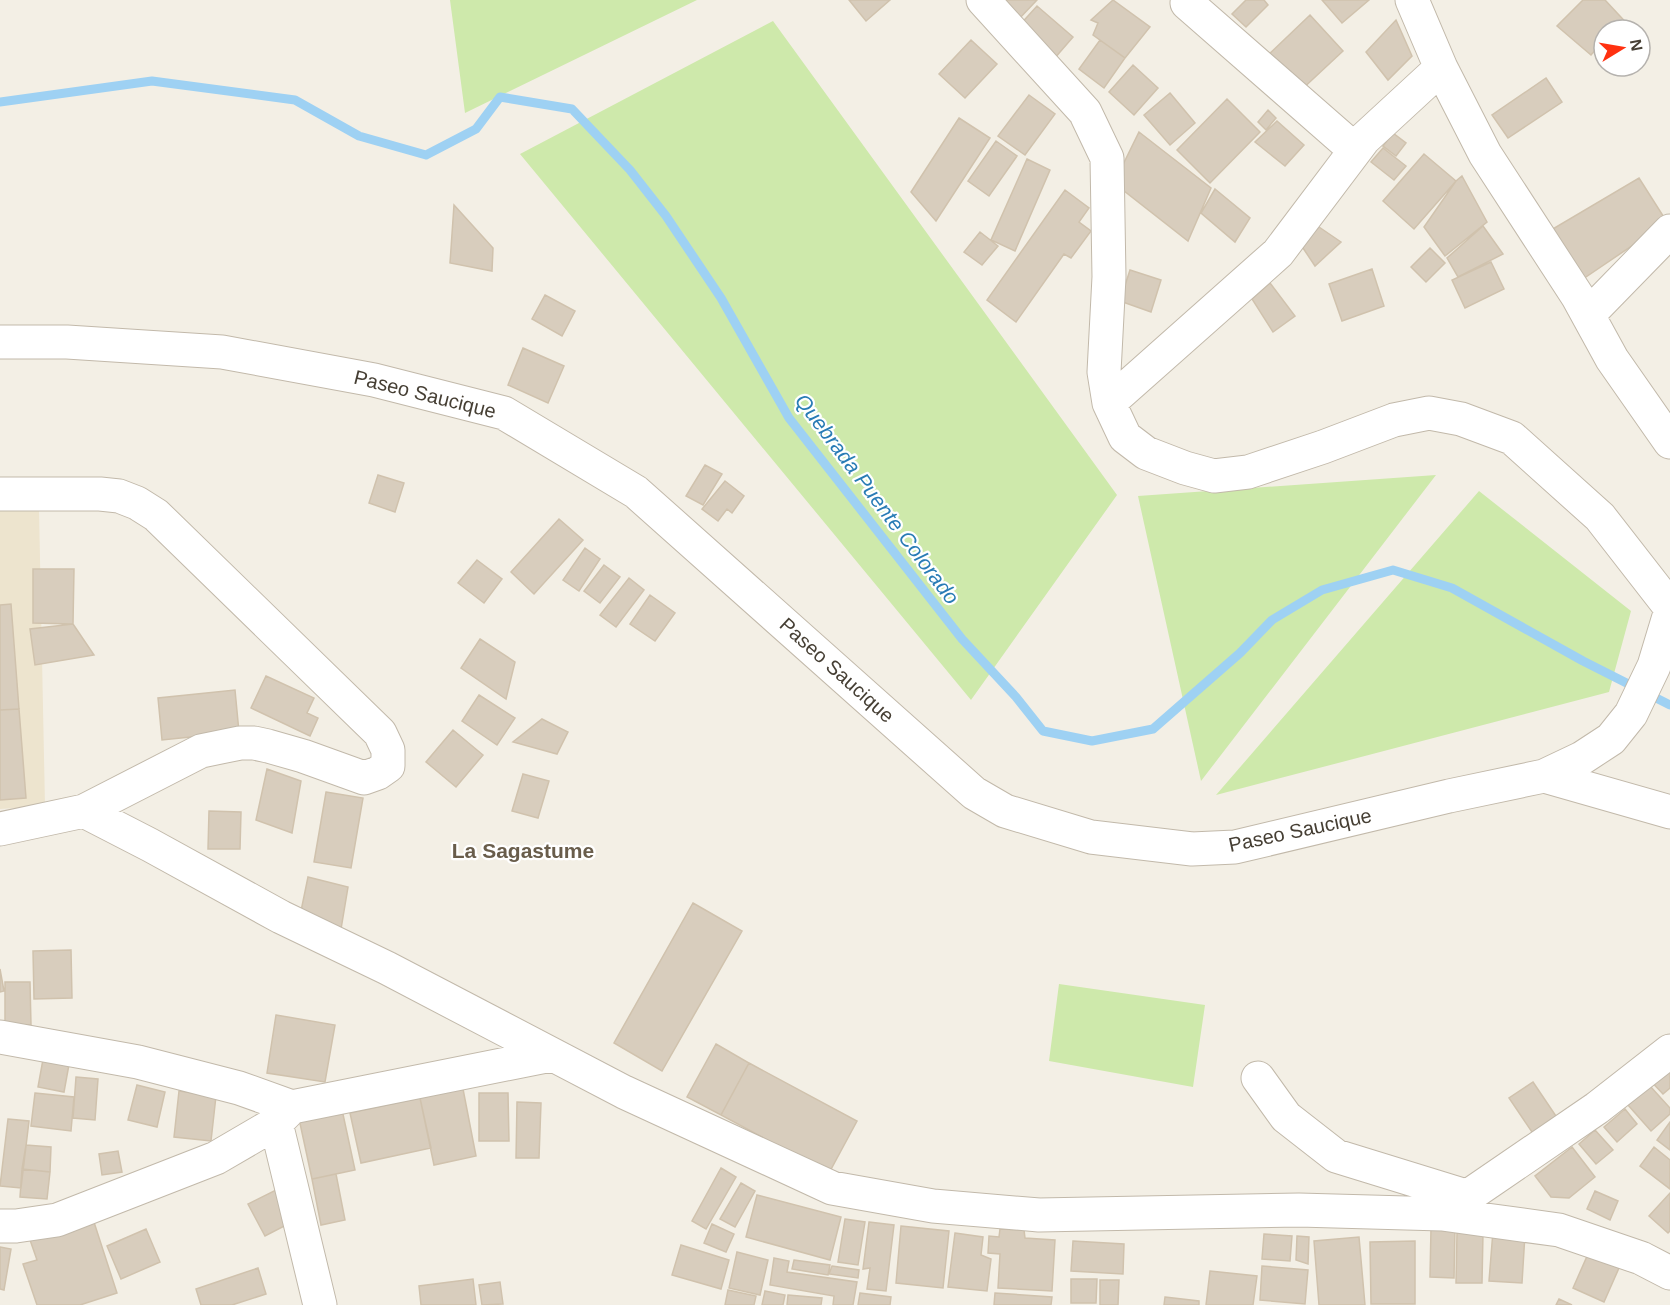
<svg xmlns="http://www.w3.org/2000/svg" width="1670" height="1305" font-family="Helvetica,sans-serif">
	<style>
		.education { fill: #ede4ce }
		.green { fill: #cee9ab }
		.lines { fill: none; stroke-linecap: round; stroke-linejoin: round }
		.stream { stroke: #9ed1f3; stroke-width: 9 }
		.building { fill: #d8cdbd; stroke: #d0c2ad; stroke-width: 1.5 }
		.minor-casing { stroke: #c2b9aa; stroke-width: 35 }
		.minor { stroke: #fff; stroke-width: 33 }
		.labels { text-anchor: middle; stroke-width: 4.5; stroke-linejoin: round; paint-order: stroke }
		.street-label { font-size: 20px; fill: #463f34; stroke: #fff }
		.water-label { font-size: 21px; font-style: italic; fill: #297cb5; stroke: #fff }
		.neighbourhood-label { font-size: 21px; font-weight: bold; fill: #695d4b; stroke: #fff }
	</style>
	<rect width="100%" height="100%" fill="#f3efe5"/>
	<!-- education -->
	<path class="education" d="M0,509h39l6,297 -45,3z"/>
	<!-- green -->
	<path class="green" d="M450,0h247l-232,113z
		M773,21l344,474 -146,205 -451,-546z
		M1436,475l-235,306 -63,-285z
		M1479,491l152,120 -22,81 -393,103z
		M1059,984l146,21 -12,82 -144,-26z"/>
	<g class="lines">
		<!-- stream -->
		<path class="stream" d="M0,102l152,-21 143,19 64,36 67,19 50,-26 24,-32 72,12 58,61 36,46 55,82 68,120 173,221 54,58 27,34 49,10 61,-12 87,-76 32,-33 50,-30 71,-20 59,18 131,73 87,44"/>
	</g>
	<!-- building -->
	<path class="building" d="M849,0h41l-24,21z
		M998,0h39l-19,20z
		M1113,0l37,27 -25,31 -32,-23 5,-12 -7,-3z
		M1246,0h18l4,5 -22,22 -14,-13z
		M1322,0h47l-27,23z
		M1583,0h22l28,30h-29v10l-13,15 -34,-29z
		M1037,6l36,31 -19,22 -36,-32z
		M1310,15l33,36 -45,42 -32,-36z
		M1396,20l16,36 -24,24 -22,-28z
		M971,40l26,24 -32,34 -26,-24z
		M1100,40l25,18 -21,30 -25,-19z
		M1133,65l25,23 -24,27 -25,-23z
		M1546,78l16,24 -54,36 -16,-23z
		M1170,93l25,30 -25,22 -26,-30z
		M1029,95l26,19 -30,41 -27,-19z
		M1227,99l33,33 -50,51 -33,-33z
		M1268,110l8,8 -10,12 -8,-8z
		M959,118l31,20 -54,83 -25,-29z
		M1277,121l27,24 -19,21 -30,-24z
		M1139,132l72,56 -23,53 -74,-58z
		M1393,133l13,10 -10,13 -13,-10z
		M996,141l21,15 -28,40 -21,-15z
		M1383,148l23,18 -12,14 -23,-18z
		M1424,154l32,27 -42,48 -31,-28z
		M1027,159l23,11 -35,81 -24,-11z
		M1462,176l25,46 -42,34 -21,-29 32,-46z
		M1639,178l28,44 -87,59 -29,-51z
		M1215,189l35,29 -15,24 -34,-29z
		M1065,190l24,18 -10,14 12,9 -20,27 -7,-4 -48,68 -29,-22z
		M454,205l39,43 -1,23 -42,-8z
		M1483,226l20,28 -45,23 -11,-19z
		M1319,227l22,15 -26,24 -14,-21z
		M980,232l18,14 -16,19 -18,-13z
		M1430,248l15,15 -19,19 -15,-15z
		M1491,262l13,27 -39,19 -13,-28z
		M1372,269l12,37 -42,15 -13,-37z
		M1130,270l31,10 -10,32 -31,-11z
		M1270,283l25,33 -22,16 -21,-33z
		M545,295l30,16 -13,25 -30,-17z
		M523,348l41,18 -16,37 -40,-18z
		M705,465l17,9 -19,31 -17,-9z
		M378,475l26,8 -9,29 -26,-9z
		M725,481l19,15 -12,17 -5,-4 -9,12 -16,-12z
		M559,519l24,21 -49,54 -23,-22z
		M585,548l15,11 -21,32 -16,-11z
		M477,560l25,19 -18,24 -26,-20z
		M604,565l16,12 -20,26 -16,-12z
		M33,569h41l-1,55 -40,-1z
		M629,578l15,12 -28,37 -16,-12z
		M650,595l25,18 -20,28 -25,-17z
		M11,604l8,105 -19,1v-105z
		M73,624l21,31 -59,10 -5,-36z
		M480,639l35,23 -9,37 -45,-31z
		M266,676l48,22 -7,15 11,5 -8,18 -59,-28z
		M235,690l4,42 -77,8 -4,-42z
		M479,695l36,23 -18,27 -35,-24z
		M19,709l7,89 -26,2v-90z
		M542,719l26,13 -11,22 -44,-12z
		M453,730l30,25 -27,32 -30,-25z
		M267,769l34,12 -9,52 -36,-13z
		M523,774l26,7 -11,37 -26,-7z
		M326,792l37,6 -12,70 -37,-6z
		M209,811l32,1 -1,37h-32z
		M308,877l40,10 -8,48 -39,-24z
		M693,903l49,28 -80,140 -48,-28z
		M71,950l1,48 -38,1 -1,-48z
		M0,969l4,22 -4,1z
		M5,982h25l1,43h-26z
		M276,1015l59,10 -10,57 -58,-9z
		M716,1044l33,19 -28,52 -34,-18z
		M44,1054l26,5 -6,33 -26,-5z
		M1670,1057v31l-7,6 -16,-17z
		M749,1063l108,58 -28,52 -108,-58z
		M76,1077l22,2 -3,41 -22,-2z
		M1533,1082l27,40 -24,16 -27,-40z
		M137,1085l28,7 -8,35 -29,-7z
		M1650,1086l20,22v6l-19,17 -23,-26z
		M463,1089l13,67 -42,9 -14,-67z
		M179,1091l37,5 -5,45 -37,-4z
		M35,1093l39,4 -3,34 -40,-5z
		M479,1093h29l1,48h-30z
		M420,1098l11,50 -70,15 -11,-50z
		M517,1102l24,1 -2,55h-23z
		M341,1105l14,65 -43,9 -14,-65z
		M1625,1109l12,15 -20,18 -13,-15z
		M8,1119l21,2 -8,67 -21,-2z
		M1670,1122v28l-13,-10z
		M1595,1130l18,20 -17,14 -17,-20z
		M26,1145l25,2 -1,25 -28,-3z
		M1572,1147l23,30 -26,21 -18,-1 -16,-21z
		M1654,1147l16,13v29l-30,-23z
		M118,1151l4,21 -20,3 -3,-21z
		M721,1168l15,9 -30,52 -14,-8z
		M22,1169l28,3 -3,27 -27,-2z
		M336,1174l9,46 -24,5 -9,-46z
		M741,1183l14,8 -20,36 -15,-8z
		M282,1187l16,32 -33,17 -17,-32z
		M1595,1191l23,10 -8,19 -23,-11z
		M1670,1193v38l-2,2 -19,-17z
		M757,1195l84,22 -11,43 -84,-23z
		M92,1216l25,77 -37,12h-43l-14,-41 14,-4 -8,-23z
		M845,1219l20,3 -7,43 -20,-3z
		M869,1222l25,3 -8,66 -19,-2 3,-21 -7,1z
		M712,1224l22,10 -8,18 -22,-9z
		M901,1226l48,5 -6,57 -47,-5z
		M1431,1228h24l-1,50 -24,-1z
		M146,1229l14,33 -39,17 -14,-33z
		M1000,1229l24,1 1,8 30,2 -3,51 -54,-3 2,-34 -12,-1 1,-17 10,1z
		M1493,1231l32,3 -3,49 -33,-2z
		M955,1233l28,4 -2,18 10,4 -4,32 -39,-4z
		M1457,1233h26l-1,50h-26z
		M1264,1234l28,2 -2,25 -28,-2z
		M1297,1236l12,1 -1,27 -12,-4z
		M1359,1237l6,68h-46l-5,-64z
		M1073,1241l51,3 -1,30 -52,-3z
		M1415,1241v63h-44l-1,-62z
		M681,1245l48,15 -8,29 -49,-14z
		M0,1247l11,2 -7,41 -4,-1z
		M737,1252l31,8 -8,35 -31,-7z
		M1588,1254l31,14 -15,34 -31,-14z
		M774,1258l15,3 -2,11 70,10 -4,23h-20l1,-9 -64,-11z
		M794,1260l36,5 -2,10 -36,-6z
		M832,1266l27,4 -1,8 -29,-4z
		M1262,1266l46,4 -3,34 -45,-4z
		M258,1268l8,26 -34,11h-31l-5,-16z
		M1210,1271l47,5 -4,29h-47z
		M473,1279l3,26h-55l-2,-19z
		M1071,1279h26l-1,24h-25z
		M1100,1280h19l-1,25h-18z
		M500,1282l3,22 -21,1 -3,-20z
		M728,1290l28,6 -2,9h-29z
		M765,1291l20,4 -2,10h-21z
		M860,1293l31,4 -1,8h-32z
		M995,1293l57,4 -1,8h-57z
		M788,1295l34,3 -1,7h-34z
		M1165,1297l34,4v4h-35z
		M1559,1299l13,6h-16z"/>
	<g class="lines">
		<defs>
			<path id="minor" d="M983,0l102,112 22,46 2,119 -5,95 5,31 16,34 21,16 39,15 29,8 34,-4 75,-25 71,-27 35,-7 32,6 51,19 88,79 70,90
				M1412,0l29,68 44,86 93,143 34,62 58,83
				M1187,3l168,147
				M1588,315l82,-84
				M0,342h67l155,10 152,28 130,33 132,79 338,301 31,18 86,26 101,12 43,-2 214,-51 95,-20 38,-18 29,-19 20,-25 23,-48 16,-53
				M1109,403l169,-150 86,-114 77,-71
				M0,494h100l19,2 18,7 19,12 224,218 8,17v16l-10,7 -14,5 -61,-22 -35,-10 -14,-3h-14l-39,8 -117,60 -84,18
				M1544,776l126,36
				M84,811l66,34 131,72 106,51 237,124 208,96 101,18 106,9 260,-5 143,4 155,-106 73,-57
				M0,1037l138,25 101,26 53,19
				M1258,1078l28,39 50,39 133,41
				M276,1123l44,182
				M1442,1214l117,16 82,28 29,15
				M0,1226h16l41,-6 159,-62 60,-35 16,-16 259,-52"/>
		</defs>
		<!-- minor casing -->
		<use href="#minor" class="minor-casing"/>
		<!-- minor -->
		<use href="#minor" class="minor"/>
	</g>
	<g class="labels">
		<!-- street labels -->
		<g class="street-label">
			<text transform="translate(425 394) rotate(14)" y="7">Paseo Saucique</text>
			<text transform="translate(837 670) rotate(42)" y="7">Paseo Saucique</text>
			<text transform="translate(1300 830) rotate(-12)" y="7">Paseo Saucique</text>
		</g>
		<!-- water labels -->
		<g class="water-label">
			<text transform="translate(877 499) rotate(53)" y="7">Quebrada Puente Colorado</text>
		</g>
		<!-- neighbourhood labels -->
		<g class="neighbourhood-label">
			<text x="523" y="858">La Sagastume</text>
		</g>
	</g>
	<!-- north arrow -->
	<g transform="translate(1622 48) rotate(79)"><circle r="28" fill="#ffffff" stroke="#b5b2ae" stroke-width="1.5"/>
	<path d="M0-4.5L10 22L0 15L-10 22Z" fill="#ff3110"/>
	<text y="-9" font-size="16" font-weight="bold" text-anchor="middle" fill="#463f34">N</text>
	</g>
</svg>
